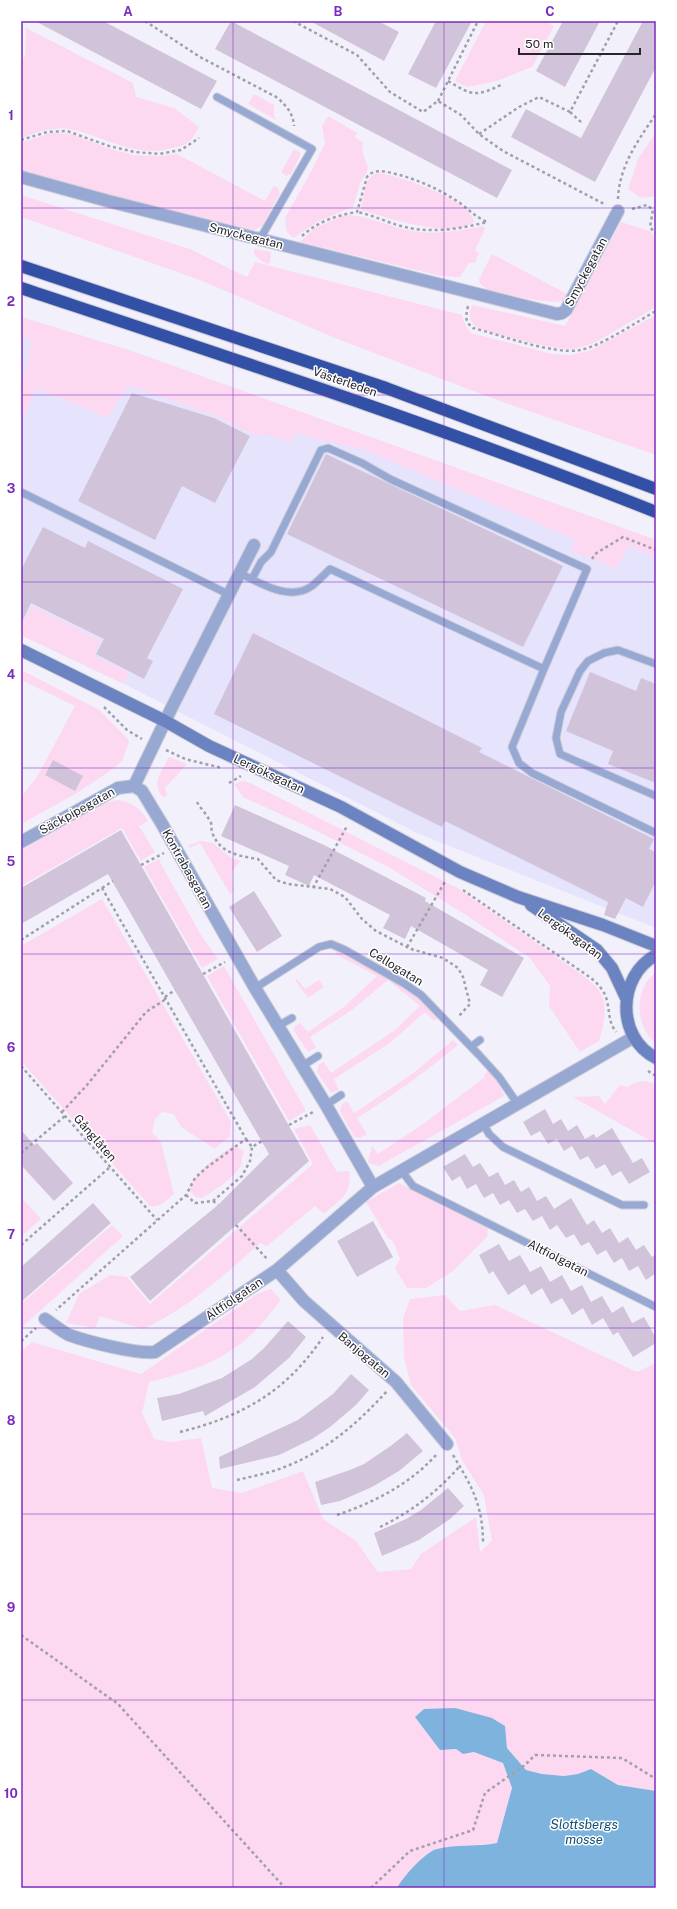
<svg xmlns="http://www.w3.org/2000/svg" width="677" height="1909" font-family="'Public Sans',sans-serif">
	<style>
		.built { fill: #e6e3fd }
		.green { fill: #fdd8f1 }
		.water { fill: #7eb3dd }
		.building { fill: #d1c3d9 }
		.lines { fill: none; stroke-linecap: round; stroke-linejoin: round }
		.lane-casing { stroke: #cdccd6; stroke-width: 9 }
		.street-casing { stroke: #cdccd6; stroke-width: 14 }
		.secondary-casing { stroke: #cdccd6; stroke-width: 14 }
		.highway-casing { stroke: #cdccd6; stroke-width: 14 }
		.path { stroke: #a1a0a9; stroke-width: 2.5; stroke-dasharray: 3 3; stroke-linecap: butt }
		.lane { stroke: #97a9d3; stroke-width: 7 }
		.street { stroke: #97a9d3; stroke-width: 12 }
		.secondary { stroke: #6b84c1; stroke-width: 12 }
		.highway { stroke: #3250a6; stroke-width: 12 }
		.grid { fill: none; stroke: #7b2cbf; stroke-width: 1; stroke-opacity: 0.55 }
		.labels { text-anchor: middle; stroke-width: 3; stroke-linejoin: round; paint-order: stroke }
		.street-label { font-size: 12px; fill: #27262f; stroke: #fff }
		.water-label { font-size: 13px; font-style: italic; fill: #104f77; stroke: #fff }
		.neatline { fill: none; stroke: #7b2cbf; stroke-width: 1.5 }
		.grid-label { font-size: 13px; text-anchor: middle; font-weight: bold; fill: #7b2cbf }
	</style>
	<rect width="100%" height="100%" fill="#f2f1fb"/>
	<!-- built -->
	<path class="built" d="M21,317l111,34 524,189v388l-239,-95 -293,-149 -103,-49z"/>
	<!-- green -->
	<path class="green" d="M486,21h60l8,5 -22,41 -35,14 -30,6 -12,-6z
		M26,28l107,55 3,14 38,11 25,19c-3,5 -6,11 -10,15 -5,4 -12,5 -17,6 -40,11 -67,-13 -104,-19 -15,-2 -33,3 -47,10v-76l4,-7z
		M254,94l20,11v11l2,4 -28,-16z
		M328,116l29,17 -2,4 8,6 -1,8 6,16 -1,5 -7,11 -7,24 -34,14 -26,17 -6,-6 -2,-14 27,-48 13,-27 -3,-17z
		M656,132v64l-15,2 -13,-9 10,-30z
		M51,133l21,1 35,14 27,7 25,1 18,-2 88,47 9,-15 4,2 2,5 -18,33 -8,4 -9,-1 -224,-57v-29z
		M294,149l6,3v4l-9,18 -5,2 -5,-4z
		M378,173c19,2 94,27 96,49 -24,17 -86,-4 -113,-12 4,-14 1,-32 17,-37z
		M21,195l169,54 57,28 8,-15 207,53 3,10 6,8 81,21 19,1 20,-5 65,-35v140l-159,-55 -157,-60 -140,-60 -179,-63z
		M345,215c26,0 49,15 76,17 21,2 41,-2 62,-6l2,3 -10,21 4,3 -4,10h-6l-9,14 -19,-1 -141,-34 15,-14z
		M621,222l29,9 6,8v68l-62,36c-9,3 -18,6 -28,6 -11,0 -82,-17 -90,-22 -7,-5 -8,-17 -3,-22l92,21z
		M255,249l16,3 -1,11 -3,1 -8,-5 -6,-6z
		M492,254l77,41c-2,3 -3,5 -7,6 -16,4 -56,-8 -74,-11l-8,-6 -1,-5z
		M21,317l111,34 524,189v17l-27,-11 -13,23 -45,-19 4,-11 -210,-89 -50,-11 -16,-6 -3,1 -5,8 -28,-8 -9,1 -37,-19 -89,-31 -20,33 -71,-30 -16,35v-36l7,-23 3,-25 -10,-3z
		M32,606l68,35 -6,15 34,16 -4,12 -103,-49v-16l4,1z
		M21,670l77,39 29,29 2,4 -7,19 -9,8 -36,24 -56,31v-27l16,-20 38,-71 -54,-26z
		M169,757l18,7 -22,24 2,8 -4,1c-13,-13 -1,-26 6,-40z
		M243,781l7,2 209,106 122,85c5,4 11,8 15,13 14,14 8,38 3,54l-19,11 -31,-46 1,-20 -20,-28 -64,-43 -76,-47 -73,-37 -74,-34 -9,-13z
		M117,800c15,2 23,8 31,21l-9,5 16,26 -14,9 -19,-33 -101,58v-35l79,-47z
		M201,841l12,2 17,14 10,4 -8,11 1,19 -3,3 -30,-51 -11,5v-3z
		M159,859l3,7 39,69 17,24 -16,9 -58,-101z
		M102,899l129,223 -1,14 -15,13 -34,-22 -7,-13 -12,-2 -7,7 -3,13 9,10 13,52c-7,6 -14,14 -24,12l-129,-145v-115z
		M336,951c33,18 79,36 102,67l-4,3 -8,-8h-2l-34,30 -56,36 5,11 -8,3 -14,-21 2,-8 5,-2 7,11 64,-43 25,-24 -32,-26 -36,30 -42,27 6,11 -8,4 -14,-21 1,-5 5,-3 8,9 37,-26 32,-30 -42,-22z
		M224,966l82,145 -17,10 -82,-145z
		M656,972v72c-21,-18 -23,-54 0,-72z
		M297,979l8,10 14,-9 5,7 -16,11 -13,-18z
		M453,1040l5,5c-33,27 -65,51 -101,73l10,16 -7,4 -6,-1 -14,-26 2,-7 5,-3 7,12 58,-39z
		M488,1070l9,9 7,17 -122,68 -3,2 -10,-3 -1,-2 4,-15 6,8 45,-30 62,-47 -1,-2z
		M645,1081l11,3v60l-83,-47 26,-1 6,8 15,-19 7,2 7,-4z
		M310,1125l27,47 12,-1c4,23 -10,29 -25,43l-9,-8 -48,40 -7,-3c-35,32 -73,66 -117,86l-43,-13 -5,12 -29,-5 13,-29 31,-19 17,2 23,27 163,-140 -19,-35z
		M234,1146l10,4c-1,4 -2,11 -3,15 -4,11 -29,27 -39,33l-6,-1 -7,-6c6,-19 28,-36 45,-45z
		M399,1183l89,45 -1,9 -34,34 -27,17h-19l-12,-20 5,-9 -7,-18 -5,-3 -22,-36z
		M21,1197l20,22 -20,18z
		M112,1225l11,11 -102,92v-24z
		M271,1289l10,11c-9,11 -18,23 -28,33 -29,28 -66,40 -104,49l-7,31 12,26 17,3 30,-4 11,50 30,5 61,-22 20,48 33,22 22,31 33,-3 10,-15 55,-37 4,35 12,-11 -8,-46 -22,-35 -7,-22 -44,-53 -7,-28 -1,-39 7,-19 35,-4 15,16 35,-6 142,67 19,-9v428l-38,-6 -27,-16 -13,5 -14,2 -22,-2 -16,-4 -19,-22 -2,-22 -13,-8 -45,32 9,-1 7,5 11,-2 29,11 9,25 -15,55 -61,6 -31,28 -8,11h-376v-537l11,-9 109,32 116,-80z"/>
	<!-- water -->
	<path class="water" d="M455,1708l37,10 13,8 2,22 19,22 16,4 22,2 14,-2 13,-5 27,16 38,6v97h-259c6,-11 28,-36 40,-39 19,-5 40,-2 60,-6l15,-55 -9,-25 -29,-11 -11,2 -7,-5 -16,1 -25,-33 9,-8z"/>
	<!-- building -->
	<path class="building" d="M35,21h68l114,60 -16,28z
		M231,21l281,149 -15,28 -282,-149z
		M310,21h68l21,11 -15,29z
		M436,21h36l-36,67 -28,-14z
		M563,21h37l-35,66 -29,-16z
		M643,21h13v46l-61,115 -84,-45 15,-28 55,29z
		M132,393l82,25 36,18 -35,67 -33,-17 -27,54 -77,-39z
		M326,454l237,112 -40,81 -236,-113z
		M43,527l42,21 3,-7 95,48 -36,69 6,3 -9,18 -48,-25 8,-15 -73,-36 -10,21v-54z
		M253,633l229,115 -3,4 175,87 -5,10 7,3v29l-13,26 -17,-9 -11,21 -11,-4 4,-13 -163,-81 -3,6 -228,-113z
		M590,672l46,19 5,-13 15,6v99l-48,-19 5,-13 -47,-20z
		M53,760l30,16 -8,15 -30,-16z
		M235,805l89,40 102,53 -1,3 99,57 -22,39 -22,-12 8,-15 -77,-44 -6,13 -22,-11 7,-13 -76,-40 -5,11 -24,-11 4,-9 -68,-30z
		M121,830l188,331 -159,140 -20,-24 88,-72 51,-51 -161,-280 -87,50v-36z
		M254,891l28,45 -25,16 -28,-45z
		M545,1109l8,15 8,-5 7,12 9,-6 8,14 9,-5 2,4 16,-10 21,35 9,-5 8,14 -21,12 -8,-13 -9,5 -7,-12 -9,5 -8,-13 -8,4 -8,-14 -8,5 -7,-12 -9,5 -8,-13 -9,5 -8,-14z
		M21,1130l13,15 3,-2 36,40 -19,18 -33,-36z
		M465,1154l8,13 7,-4 9,14 9,-5 7,13 9,-5 7,12 8,-5 8,14 9,-5 8,13 17,-11 16,27 7,-5 8,13 8,-5 9,15 9,-6 8,13 8,-5 8,12 4,-3v19l-10,7 -8,-14 -9,5 -7,-13 -8,5 -8,-13 -9,5 -8,-13 -8,4 -7,-12 -8,4 -9,-13 -7,5 -8,-14 -9,5 -8,-12 -8,4 -8,-13 -9,5 -7,-12 -9,5 -8,-14 -9,5 -7,-13 -8,5 -9,-14z
		M93,1203l18,20 -90,79v-35z
		M373,1221l20,36 -36,20 -20,-36z
		M499,1244l10,17 11,-6 10,17 11,-6 9,16 12,-7 9,16 11,-6 9,17 11,-6 10,17 11,-7 9,17 12,-6 12,21v5l-23,14 -15,-25 -5,3 -10,-17 -11,7 -9,-17 -11,7 -10,-17 -11,6 -9,-16 -11,7 -6,-11 -17,11 -15,-24 -4,3 -10,-19z
		M288,1321l18,16 -17,21 -34,29 -50,29 -2,-5 -41,10 -5,-23 22,-4 43,-16 30,-19 12,-11z
		M351,1374l18,16 -13,15 -26,22 -18,12 -33,16 -59,14 -1,-12 79,-37 35,-26z
		M407,1433l16,18 -24,20 -27,16 -32,14 -19,4 -6,-23 35,-12 14,-6 28,-19z
		M448,1488l16,18 -14,13 -31,21 -37,16 -8,-23 32,-14 15,-9z"/>
	<g class="lines">
		<defs>
			<path id="lane" d="M217,97l95,52 -52,90
				M21,492l207,102
				M239,573c22,10 50,29 73,13 6,-5 12,-11 18,-17l214,100 43,-100 -197,-90 -28,-16 -34,-15 -7,2 -50,102 -10,10 -9,17
				M656,664l-38,-14 -14,3 -16,8 -8,10 -19,41 -5,26 4,16 96,42
				M544,669l-32,78 7,16 13,10 124,60
				M255,988l64,-41 12,-3 14,6 60,34 16,11 58,60 20,22 18,26
				M278,1026l14,-8
				M472,1046l8,-6
				M302,1066l16,-10
				M326,1105l15,-10
				M483,1123l6,11 14,13 119,58h22
				M401,1170l12,16 243,121"/>
			<path id="street" d="M21,177l87,24 449,113 5,-1 4,-3 52,-99
				M134,786l8,5 20,33 93,164 71,117 47,82
				M134,786l38,-79 82,-162
				M21,842l97,-54 16,-2
				M277,1270l27,31 92,81 51,62
				M45,1319c8,5 16,12 24,16 20,7 66,19 86,17l122,-82 96,-83 261,-150"/>
			<path id="secondary" d="M21,650l144,71 44,25 132,61 119,65 58,25 85,28 53,21
				M531,905l66,45 15,18 14,30
				M656,955c-39,21 -40,83 0,103"/>
			<path id="highway" d="M21,266l365,122 270,101
				M21,288c213,71 427,141 635,224"/>
		</defs>
		<!-- lane casing -->
		<use href="#lane" class="lane-casing"/>
		<!-- street casing -->
		<use href="#street" class="street-casing"/>
		<!-- secondary casing -->
		<use href="#secondary" class="secondary-casing"/>
		<!-- highway casing -->
		<use href="#highway" class="highway-casing"/>
		<!-- path -->
		<path class="path" d="M145,21l55,36 78,41c9,9 15,15 16,28
			M293,21l64,34 33,37 33,20 15,-11 23,14 18,19 24,17 103,54
			M448,81c25,15 28,16 55,3
			M438,101l40,-80
			M570,112l12,11
			M479,134l40,-27 20,-10 31,15 48,-91
			M21,140l26,-8 20,-1 42,15 26,6 24,2 22,-4 18,-12
			M618,199c1,-33 21,-60 38,-85
			M632,209l15,-4 6,5 -3,17 6,7
			M302,236c15,-14 35,-21 55,-24l10,-35c6,-8 16,-6 25,-4 25,6 47,16 68,30 9,7 16,14 27,19 -27,7 -58,12 -86,4 -15,-4 -28,-11 -44,-14
			M468,306c-2,10 -4,15 5,22 27,7 81,27 107,22 22,-4 56,-28 76,-39
			M592,559l3,-5 28,-17 33,13
			M104,707l23,23 15,9
			M166,750l19,9 37,9
			M229,783l12,-7
			M197,802c4,7 11,14 14,21 1,3 0,6 1,9 7,21 27,24 46,27l18,21 12,4 42,5 15,8 17,22 14,12 35,18 32,9 15,10 5,9 7,27 -12,13
			M141,865l23,-12
			M102,888l11,-7
			M313,888l34,-62
			M463,890l128,88c7,6 14,13 16,23 3,12 1,20 9,31
			M21,940l81,-52 144,251 -40,29 -11,10 -9,17 -130,115
			M407,947l39,-67
			M203,974l22,-12
			M165,997l10,-7
			M21,1066l136,154
			M648,1071l8,5
			M62,1112l25,-27 59,-73 20,-13
			M289,1125l26,-14
			M246,1139l6,8 10,-6
			M21,1153l44,-37
			M186,1195l9,8 18,-2 29,-25 8,-15 2,-14
			M213,1201l5,4
			M236,1225l32,35
			M21,1245l88,-77
			M21,1341l15,-13
			M180,1432c63,-16 106,-40 143,-95
			M453,1455c19,32 30,50 30,89
			M237,1480c16,-4 34,-7 50,-14 40,-16 71,-43 100,-75
			M337,1515c38,-13 73,-31 100,-61
			M380,1527c31,-15 57,-35 80,-61
			M21,1635l97,69 167,184
			M371,1888l39,-37 63,-21 12,-37 40,-28 10,-10 87,3 34,21"/>
		<!-- lane -->
		<use href="#lane" class="lane"/>
		<!-- street -->
		<use href="#street" class="street"/>
		<!-- secondary -->
		<use href="#secondary" class="secondary"/>
		<!-- highway -->
		<use href="#highway" class="highway"/>
	</g>
	<!-- grid -->
	<path class="grid" d="M233,21v1867M444,21v1867M21,208h635M21,395h635M21,582h635M21,768h635M21,954h635M21,1141h635M21,1328h635M21,1514h635M21,1700h635"/>
	<g class="labels">
		<!-- street labels -->
		<g class="street-label">
			<text transform="translate(246 236) rotate(14)" y="4">Smyckegatan</text>
			<text transform="translate(586 272) rotate(-62)" y="4">Smyckegatan</text>
			<text transform="translate(345 382) rotate(19)" y="4">Västerleden</text>
			<text transform="translate(269 774) rotate(25)" y="4">Lergöksgatan</text>
			<text transform="translate(77 811) rotate(-29)" y="4">Säckpipegatan</text>
			<text transform="translate(187 869) rotate(61)" y="4">Kontrabasgatan</text>
			<text transform="translate(570 934) rotate(36)" y="4">Lergöksgatan</text>
			<text transform="translate(396 967) rotate(31)" y="4">Cellogatan</text>
			<text transform="translate(95 1138) rotate(49)" y="4">Gånglåten</text>
			<text transform="translate(558 1258) rotate(27)" y="4">Altfiolgatan</text>
			<text transform="translate(234 1299) rotate(-34)" y="4">Altfiolgatan</text>
			<text transform="translate(364 1355) rotate(40)" y="4">Banjogatan</text>
		</g>
		<!-- water labels -->
		<g class="water-label">
			<text x="584" y="1829">Slottsbergs<tspan x="584" dy="15">mosse</tspan></text>
		</g>
	</g>
	<!-- border -->
	<rect width="677" height="1909" fill="none" stroke="#ffffff" stroke-width="44"/>
	<!-- scale -->
	<path d="M519 48v6h121v-6" fill="none" stroke="#27262f" stroke-width="2"/>
	<text x="525" y="48" font-size="12" fill="#27262f" stroke="#ffffff" stroke-width="3" paint-order="stroke">50 m</text>
	<rect x="22" y="22" width="633" height="1865" class="neatline"/>
	<g class="grid-label">
		<text x="128" y="16">A</text>
		<text x="338" y="16">B</text>
		<text x="550" y="16">C</text>
		<text x="11" y="120">1</text>
		<text x="11" y="306">2</text>
		<text x="11" y="493">3</text>
		<text x="11" y="679">4</text>
		<text x="11" y="866">5</text>
		<text x="11" y="1052">6</text>
		<text x="11" y="1239">7</text>
		<text x="11" y="1425">8</text>
		<text x="11" y="1612">9</text>
		<text x="11" y="1798">10</text>
	</g>
</svg>
